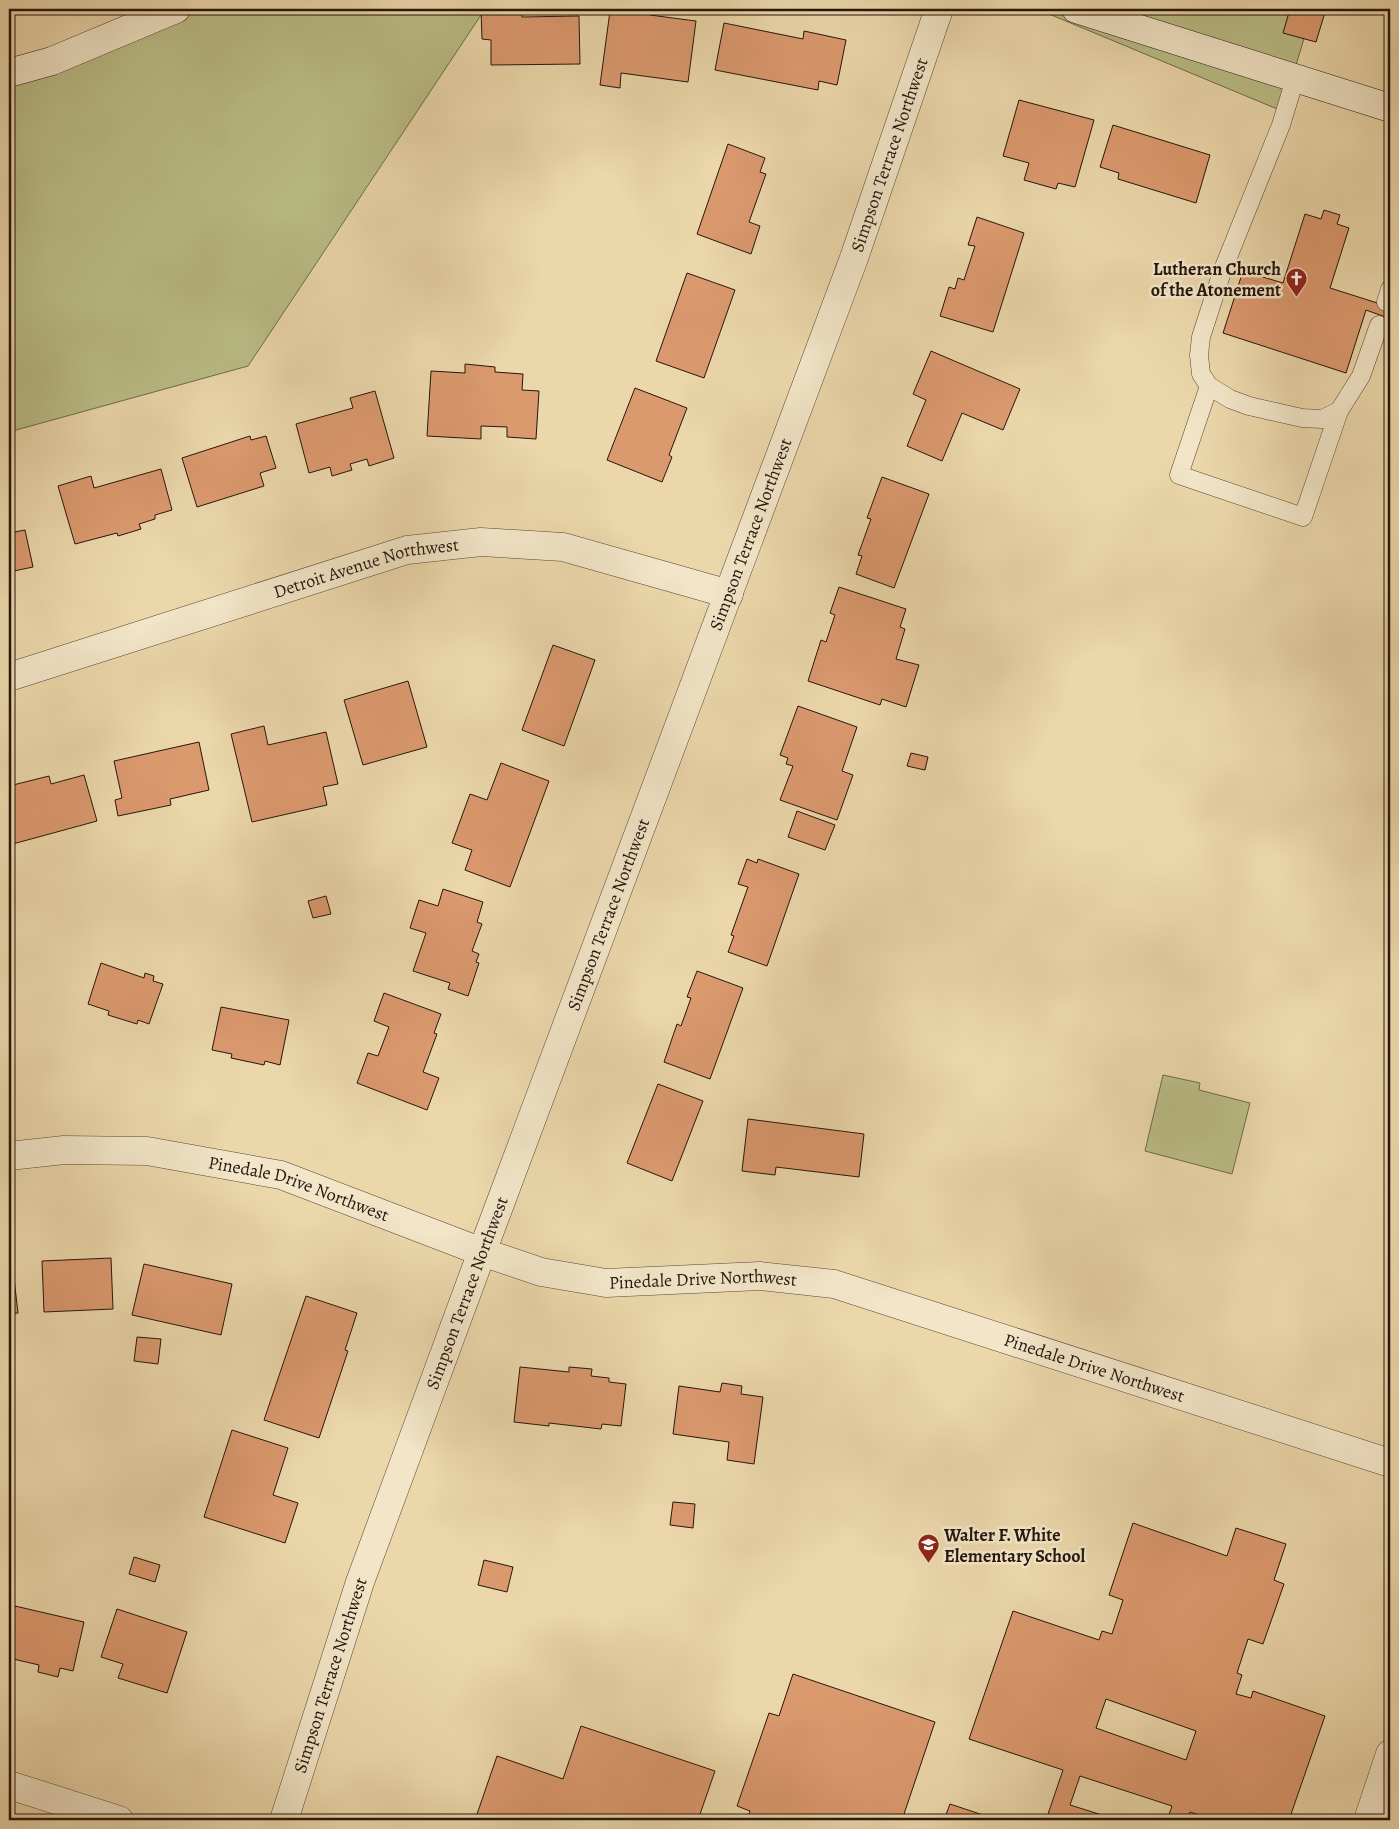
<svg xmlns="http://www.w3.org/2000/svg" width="1399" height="1829" font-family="Alegreya,serif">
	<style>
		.green { fill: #babd86; stroke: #70694a }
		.building { fill: #db996e; stroke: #25150d; fill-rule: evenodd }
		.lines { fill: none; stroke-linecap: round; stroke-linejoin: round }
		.lane-casing { stroke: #564634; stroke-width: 19 }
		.street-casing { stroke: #564634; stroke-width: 29 }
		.secondary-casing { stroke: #25150d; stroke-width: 29 }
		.lane { stroke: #f2e5c8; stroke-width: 18 }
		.street { stroke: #f2e5c8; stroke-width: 28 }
		.secondary { stroke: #f2e5c8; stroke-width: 28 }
		.labels { text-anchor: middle; stroke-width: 5; stroke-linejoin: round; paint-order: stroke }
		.street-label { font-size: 18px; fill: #25150d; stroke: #f2e5c8 }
		.poi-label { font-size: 18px; font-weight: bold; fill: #25150d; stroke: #f2e5c8; text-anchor: end }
	</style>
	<rect width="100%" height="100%" fill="#ebd7aa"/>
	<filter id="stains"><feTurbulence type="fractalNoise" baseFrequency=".004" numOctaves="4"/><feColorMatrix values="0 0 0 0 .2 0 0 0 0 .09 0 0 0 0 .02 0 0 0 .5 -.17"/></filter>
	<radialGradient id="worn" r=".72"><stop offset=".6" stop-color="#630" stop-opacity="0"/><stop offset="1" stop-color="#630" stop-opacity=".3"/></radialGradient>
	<!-- green -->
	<path class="green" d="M161,9h324l-237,357 -239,66v-370z
		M1037,9h276l-31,102z
		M1163,1075l37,8 -1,7 51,13 -18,71 -87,-23z"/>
	<!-- building -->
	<path class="building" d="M481,9h41v8l57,-1 1,48 -89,1v-25l-9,-1z
		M629,9h22l-1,6 46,6 -8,61 -67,-9 -1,15 -20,-3 10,-74 19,2z
		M1290,9h36l-10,33 -33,-9z
		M724,23l79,16 1,-8 42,9 -9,45 -18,-4 -1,9 -103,-20z
		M1019,100l75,20 -19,67 -17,-4 -2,6 -32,-9 5,-17 -26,-7z
		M1113,125l97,30 -14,48 -78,-24 1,-6 -19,-6z
		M728,144l37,14 -5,14 6,2 -17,48 11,4 -9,28 -54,-20z
		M1324,210l16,5 -3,9 12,4 -19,60 60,19 -2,11 -22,-8 -20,63 -123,-40 20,-62 40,12 22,-69 16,5z
		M977,217l47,16 -31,99 -53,-16 9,-29 6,2 3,-11 6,2 11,-34 -7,-1z
		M687,273l48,17 -31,88 -48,-17z
		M931,351l89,38 -17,41 -41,-17 -20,48 -35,-15 19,-46 -13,-6z
		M465,364l30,3v5l28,2 -1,16 17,1 -3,48 -29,-2v-10l-26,-1v13l-54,-3 4,-65 34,2z
		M635,388l52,20 -18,47 3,2 -10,25 -55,-22z
		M375,391l19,67 -25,8 -2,-7 -17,5 2,6 -20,6 -2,-9 -21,6 -13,-49 57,-16 -3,-10z
		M250,436l1,4 15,-4 10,32 -16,5 4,13 -67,21 -15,-49z
		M161,469l11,41 -17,5v4l-16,5 2,5 -23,7 -1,-3 -42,11 -17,-58 33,-10 3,12z
		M882,477l47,17 -35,94 -38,-14 6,-18 -4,-1 13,-36 -4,-1z
		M25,530l8,37 -24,5v-39z
		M839,587l67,22 -6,18 5,2 -9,30 23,6 -13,42 -24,-8 -2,6 -72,-24 13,-41 5,2 9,-27 -5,-2z
		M553,645l42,15 -31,86 -42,-16z
		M408,681l19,66 -64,18 -19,-65z
		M798,706l59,21 -15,44 11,4 -16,45 -57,-20 13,-34 -7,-2 2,-6 -8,-3z
		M264,726l4,19 58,-13 12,52 -15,3 4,18 -75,17 -21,-88z
		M199,742l10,48 -39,9 1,6 -53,11 -3,-16 7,-2 -8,-37z
		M911,753l17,4 -3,13 -18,-4z
		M501,763l48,18 -39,106 -45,-17 7,-20 -20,-7 18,-49 17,6z
		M84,775l13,46 -88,24v-59l40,-10 2,8z
		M797,811l38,14 -10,25 -37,-13z
		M747,859l10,4 1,-4 41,15 -32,92 -39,-14 6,-16 -3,-1 17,-48 -10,-3z
		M443,889l40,13 -6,20 5,2 -10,27 7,3 -3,8 3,1 -11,33 -20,-7 2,-6 -37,-12 13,-38 -16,-5 9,-28 19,6z
		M326,896l5,18 -18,4 -5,-17z
		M101,963l43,15 1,-5 9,3 -1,5 10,3 -14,40 -11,-4 -1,4 -29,-9 1,-4 -21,-7z
		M697,971l46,17 -33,91 -46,-17 13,-38 4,2 10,-28 -4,-1z
		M384,993l57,21 -7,19 3,1 -14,38 16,6 -12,32 -70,-27 11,-30 10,3 11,-29 -15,-6z
		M221,1007l68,13 -9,45 -15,-4 -1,4 -33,-7 1,-4 -20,-4z
		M9,1010l5,29 -5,1z
		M658,1084l45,17 -31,80 -45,-18z
		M748,1119l116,15 -5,43 -83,-10 -1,8 -33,-4z
		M111,1258l2,51 -69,3 -2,-51z
		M9,1261h3l6,52 -9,1z
		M144,1264l88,20 -11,51 -89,-20z
		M306,1296l51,17 -12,37 3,1 -29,87 -55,-18z
		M137,1337l24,2 -3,25 -24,-3z
		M520,1367l49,5v-5l23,2 -1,7 18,2v4l17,2 -5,42 -19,-2 -1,5 -52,-6v3l-35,-4z
		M722,1383l20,3 -1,8 22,3 -9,67 -27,-4 2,-18 -56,-8 6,-48 41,6z
		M232,1430l56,18 -15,47 25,8 -13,40 -81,-26z
		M673,1502l22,2 -2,24 -23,-3z
		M1133,1523l94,33 9,-28 50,16 -12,36 10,4 -21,60 -15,-5 -11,34 5,2 -6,19 15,4 2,-7 72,25 -36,104h-74l-25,-8 -3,8h-20l5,-14 -92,-30 -10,29 48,15h-72l17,-50 -94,-31 44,-128 86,29 3,-9 10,3 11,-34 -14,-5zM1106,1699l90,32 -10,29 -90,-32z
		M134,1557l26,8 -5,17 -26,-8z
		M484,1560l29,7 -6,25 -29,-7z
		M15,1606l69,16 -11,49 -13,-3 -2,9 -20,-5 1,-7 -30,-7v-25z
		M117,1609l70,23 -20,61 -49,-15 5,-14 -22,-7z
		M793,1674l142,48 -33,98h-155l3,-9 -13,-5 32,-93 10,3z
		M581,1726l134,45 -17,49h-223l22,-64 66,23z
		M950,1804l48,16h-54z"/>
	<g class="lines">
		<defs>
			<path id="lane" d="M1295,79l-14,46 -59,147 -21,65 -2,18 2,19 8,12 21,13 19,7 53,12 20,1 17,-8 22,-35 18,-51
				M1386,302l4,-13
				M1209,386l-30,89 124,42 36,-106"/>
			<g id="street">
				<path id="s1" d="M9,677l398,-127 74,-8 82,5 166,47"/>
				<path id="s2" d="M9,1156l55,-6 83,1 134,24 201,77 59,20 65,11 154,-7 74,8 556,179"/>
				<path d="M9,1785l110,35"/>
				<path id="s3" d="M284,1820l76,-238 122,-330 372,-994 85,-249"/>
				<path d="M1368,1820l22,-66"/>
			</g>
			<path id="secondary" d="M1076,9l314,99
				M9,73l43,-12 124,-52"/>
		</defs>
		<!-- lane casing -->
		<use href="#lane" class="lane-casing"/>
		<!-- street casing -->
		<use href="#street" class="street-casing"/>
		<!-- secondary casing -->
		<use href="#secondary" class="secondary-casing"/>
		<!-- lane -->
		<use href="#lane" class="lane"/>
		<!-- street -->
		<use href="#street" class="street"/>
		<!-- secondary -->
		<use href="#secondary" class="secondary"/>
	</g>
	<!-- icons -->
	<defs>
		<symbol id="church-pin" viewBox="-11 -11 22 30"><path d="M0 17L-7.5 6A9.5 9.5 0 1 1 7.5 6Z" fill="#8f2418" stroke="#f2e5c8"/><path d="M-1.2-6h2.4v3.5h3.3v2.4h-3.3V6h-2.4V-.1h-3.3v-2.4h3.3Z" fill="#fff"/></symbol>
		<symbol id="school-pin" viewBox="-11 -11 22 30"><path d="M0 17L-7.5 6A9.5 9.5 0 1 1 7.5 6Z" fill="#8f2418" stroke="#f2e5c8"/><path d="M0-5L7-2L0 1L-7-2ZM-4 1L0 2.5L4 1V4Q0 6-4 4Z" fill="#fff"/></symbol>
	</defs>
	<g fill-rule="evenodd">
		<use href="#church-pin" x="1284" y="266" width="25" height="34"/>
		<use href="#school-pin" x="916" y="1532" width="25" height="34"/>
	</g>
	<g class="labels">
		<!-- street labels -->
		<g class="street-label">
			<text dy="6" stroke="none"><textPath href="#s3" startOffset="1772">Simpson Terrace Northwest</textPath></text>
			<text dy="6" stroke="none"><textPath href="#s3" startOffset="1368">Simpson Terrace Northwest</textPath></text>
			<text dy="6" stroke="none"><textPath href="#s1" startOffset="374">Detroit Avenue Northwest</textPath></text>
			<text dy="6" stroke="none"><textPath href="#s3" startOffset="962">Simpson Terrace Northwest</textPath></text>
			<text dy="6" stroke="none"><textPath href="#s2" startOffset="295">Pinedale Drive Northwest</textPath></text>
			<text dy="6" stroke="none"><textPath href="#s2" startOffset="715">Pinedale Drive Northwest</textPath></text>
			<text dy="6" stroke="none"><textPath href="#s3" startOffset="558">Simpson Terrace Northwest</textPath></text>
			<text dy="6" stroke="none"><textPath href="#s2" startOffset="1120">Pinedale Drive Northwest</textPath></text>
			<text dy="6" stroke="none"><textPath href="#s3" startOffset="152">Simpson Terrace Northwest</textPath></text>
		</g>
		<!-- poi labels -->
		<g class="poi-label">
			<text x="1281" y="275">Lutheran Church<tspan x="1281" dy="21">of the Atonement</tspan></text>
			<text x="944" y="1541" text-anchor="start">Walter F. White<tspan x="944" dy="21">Elementary School</tspan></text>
		</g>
	</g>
	<!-- margin -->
	<rect width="1399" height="1829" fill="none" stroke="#ebd7aa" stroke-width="30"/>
	<rect x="10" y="10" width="1379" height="1809" fill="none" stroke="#25150d" stroke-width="2.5"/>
	<rect x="15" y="15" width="1369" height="1799" fill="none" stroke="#25150d"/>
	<rect width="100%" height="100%" filter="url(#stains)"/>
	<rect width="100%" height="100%" fill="url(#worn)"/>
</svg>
